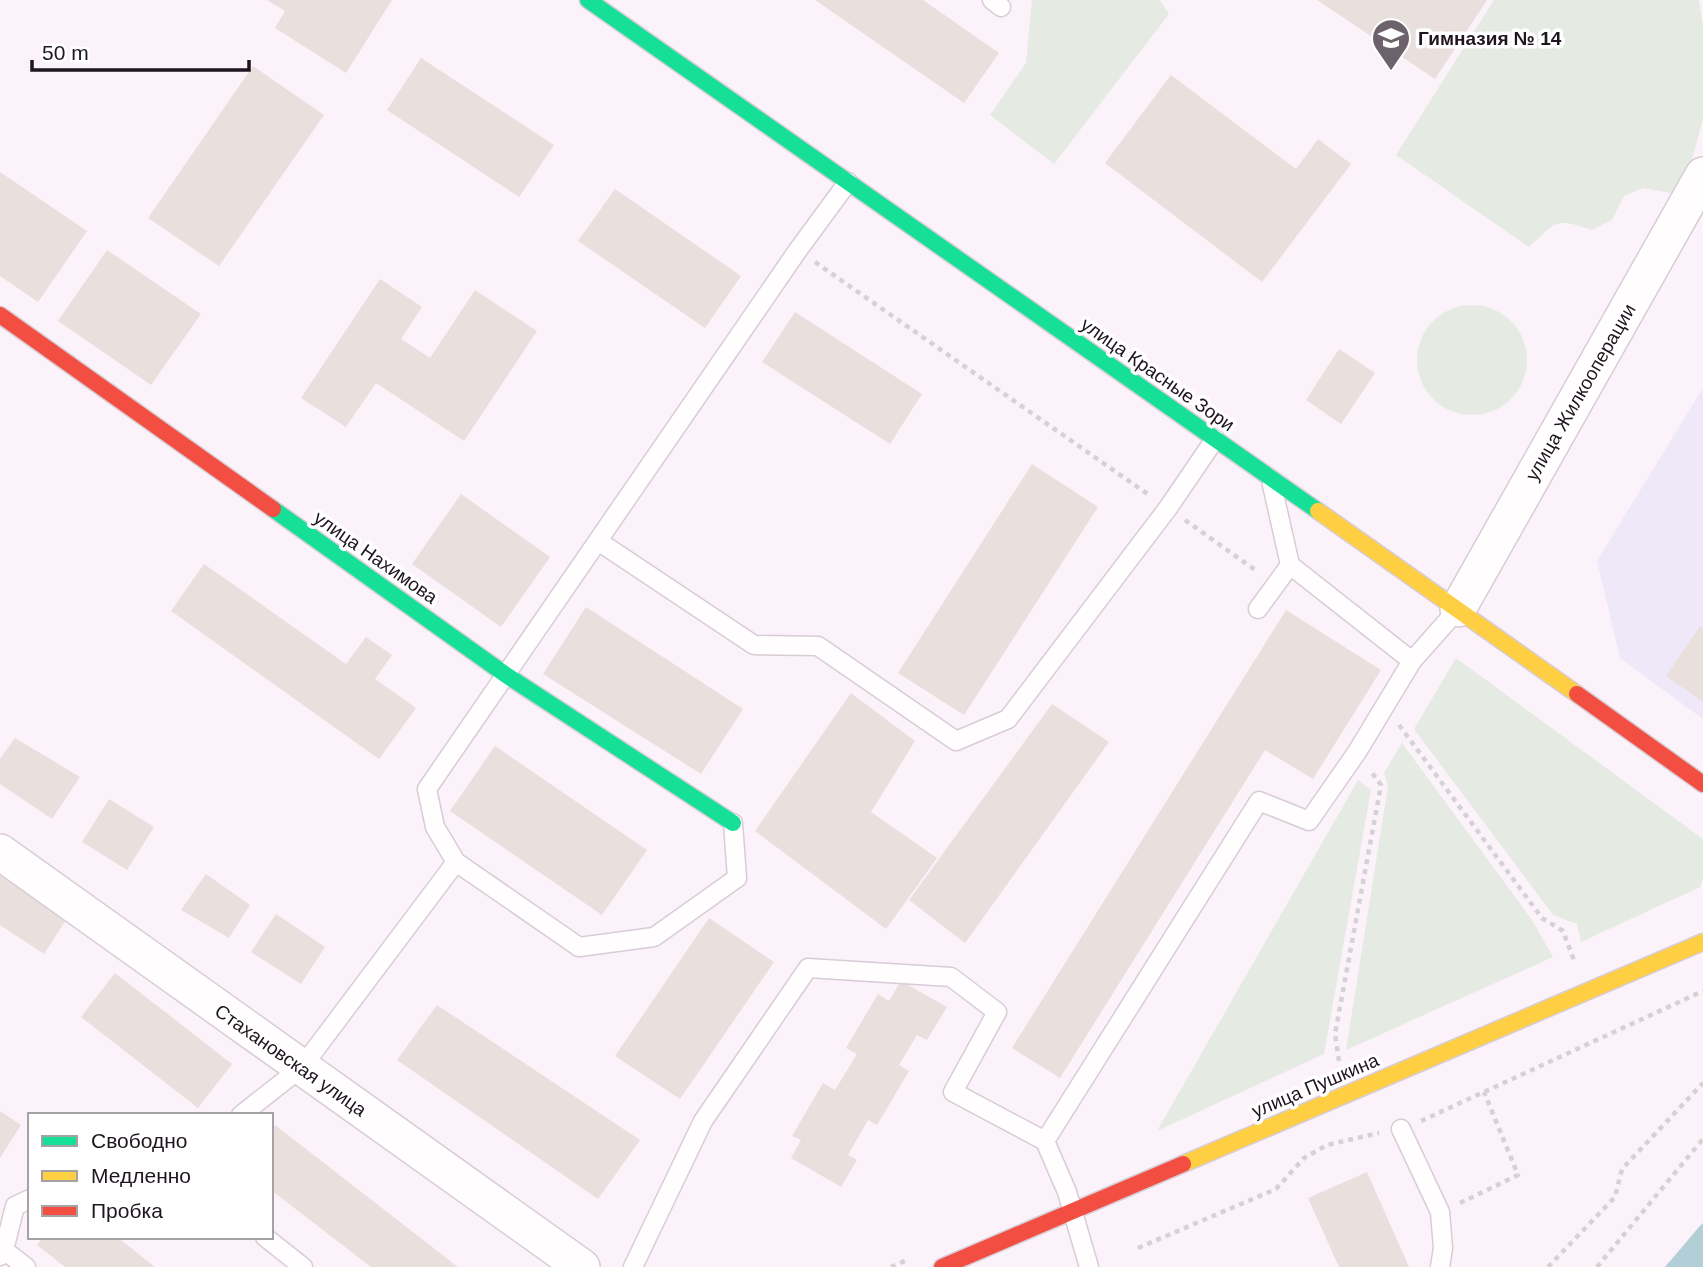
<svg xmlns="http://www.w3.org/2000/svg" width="1703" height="1267" font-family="Helvetica,sans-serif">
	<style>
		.industrial { fill: #efe8f8 }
		.green { fill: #e5ebe2 }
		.water { fill: #b2ced6 }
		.building { fill: #e9dfdd }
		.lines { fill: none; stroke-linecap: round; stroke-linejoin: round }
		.lane-casing { stroke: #d7cdd6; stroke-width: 21 }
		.street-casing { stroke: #d7cdd6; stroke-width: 38 }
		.fast-casing { stroke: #d7cdd6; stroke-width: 19 }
		.slow-casing { stroke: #d7cdd6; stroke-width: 19 }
		.jam-casing { stroke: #d7cdd6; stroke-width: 19 }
		.path { stroke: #d4d2d4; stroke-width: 4.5; stroke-dasharray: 5 5; stroke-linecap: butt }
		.lane { stroke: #fffdfe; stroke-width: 18 }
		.street { stroke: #fffdfe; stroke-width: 35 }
		.fast { stroke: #16e098; stroke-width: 16 }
		.slow { stroke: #ffcf43; stroke-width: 16 }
		.jam { stroke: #f24e42; stroke-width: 16 }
		.labels { text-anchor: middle; stroke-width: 7; stroke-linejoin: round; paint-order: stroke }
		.poi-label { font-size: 19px; font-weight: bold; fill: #1e151e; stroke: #fff; text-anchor: start }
		.street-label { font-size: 19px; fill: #1e151e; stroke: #fff }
	</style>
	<rect width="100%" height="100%" fill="#fcf2fa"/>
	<!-- industrial -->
	<path class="industrial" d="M1703,388v331l-83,-61 -23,-97z"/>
	<!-- green -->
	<path class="green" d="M1032,0h128l9,14 -115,150 -64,-49 36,-52z
		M1494,0h205l4,27v92l-16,59 -16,15 -28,-5 -19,8 -12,24 -21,10c-36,-13 -35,-8 -62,17l-133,-92z
		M1417 360a55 55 0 1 1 110 0a55 55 0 1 1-110 0Z
		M1456,658l247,181v39l-3,9 -119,55 -4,-18 -24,-9 -139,-186z
		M1402,743l130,177 21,37 -207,93 42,-264 -4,-13z
		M1358,780l13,10 -47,264 -167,77z"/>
	<!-- water -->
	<path class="water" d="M1703,1223v44h-38l34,-40z"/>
	<!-- building -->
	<path class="building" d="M267,0h125l-46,73 -71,-45 10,-17z
		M815,0h108l76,53 -35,50z
		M1317,0h170l-52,79z
		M421,58l133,87 -35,52 -132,-87z
		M253,66l71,49 -105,151 -71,-48z
		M1171,75l125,94 22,-30 33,25 -89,118 -157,-119z
		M0,172l87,59 -49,71 -38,-26z
		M615,189l126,87 -36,52 -127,-87z
		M107,250l94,64 -50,71 -93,-64z
		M380,279l42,28 -21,32 29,19 45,-68 62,41 -73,110 -88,-58 -30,44 -45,-29z
		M795,312l127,82 -32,50 -128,-82z
		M1339,349l36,24 -34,51 -35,-24z
		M1032,464l66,43 -134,208 -66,-42z
		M461,494l89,63 -49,70 -89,-63z
		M204,564l142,100 20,-27 26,18 -17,24 41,29 -37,51 -208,-148z
		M586,607l157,102 -42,65 -158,-100z
		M1286,610l95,60 -68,109 -48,-29 -205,328 -48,-30z
		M1700,626l3,2v74l-37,-26z
		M851,693l64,48 -44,71 66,46 -51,71 -131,-98z
		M1052,704l57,38 -144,201 -56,-43z
		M15,738l65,39 -28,42 -52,-35v-25z
		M495,746l152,104 -45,65 -152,-104z
		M109,799l45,28 -27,43 -45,-28z
		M0,865l71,47 -27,42 -44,-29z
		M206,874l44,31 -21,33 -48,-28z
		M276,914l49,33 -24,37 -50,-32z
		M709,918l65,44 -94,137 -65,-43z
		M115,973l117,91 -34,44 -117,-91z
		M901,981l46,26 -20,33 -10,-5 -18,30 10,6 -32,54 -9,-5 -20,35 9,5 -16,27 -50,-29 10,-18 -9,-4 31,-53 12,7 22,-36 -11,-6 32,-54 11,7z
		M437,1005l203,135 -42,59 -201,-139z
		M0,1111l21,14 -21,33z
		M275,1125l183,142h-87l-100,-77v-61z
		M1367,1172l42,95h-70l-31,-69z
		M43,1237h74l38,30h-90l-28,-22z"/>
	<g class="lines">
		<defs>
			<path id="lane" d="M992,0l9,7
				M1272,485l18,80 122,96
				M598,541l156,104 64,1 138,95 52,-22 160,-211 47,-69
				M1258,609l32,-44
				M733,823l4,55 -83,59 -75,10 -123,-85 -21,-35 -8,-38 371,-539 50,-68
				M241,1115l61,-48 154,-205
				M1401,1129l39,83 3,36 -3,19
				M265,1237l38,30
				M4,1250l22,17
				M0,1256l4,-6 11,-44 15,-7
				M633,1267l70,-146 105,-153 143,9 46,35 -44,80 92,49
				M1089,1267l-22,-75 -22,-51 214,-340 50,20 48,-69 55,-91 46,-52"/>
			<path id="street" d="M1458,609l245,-434
				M0,852l582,415"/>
			<path id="fast" d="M588,0l730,511
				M273,509l233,166 227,148"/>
			<path id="slow" d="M1318,511l259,183
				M1183,1164l520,-222"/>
			<path id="jam" d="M0,315l273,194
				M1577,694l126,90
				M942,1267l241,-103"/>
		</defs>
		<!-- lane casing -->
		<use href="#lane" class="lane-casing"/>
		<!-- street casing -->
		<use href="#street" class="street-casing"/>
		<!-- fast casing -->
		<use href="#fast" class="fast-casing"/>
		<!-- slow casing -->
		<use href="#slow" class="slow-casing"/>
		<!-- jam casing -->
		<use href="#jam" class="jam-casing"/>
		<!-- path -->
		<path class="path" d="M815,262l334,233
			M1185,520l73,52
			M1399,725l143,193 21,13 12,32
			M1339,1061l-4,-27 46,-249 -11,-15
			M1421,1121l282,-130
			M1460,1203l58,-28 -34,-83
			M1138,1248l138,-59 28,-31 23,-13 52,-12
			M891,1267l18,-8
			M1548,1267l67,-70 7,-28 81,-86
			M1597,1267l106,-128"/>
		<!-- lane -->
		<use href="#lane" class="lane"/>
		<!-- street -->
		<use href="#street" class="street"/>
		<!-- fast -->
		<use href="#fast" class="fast"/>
		<!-- slow -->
		<use href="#slow" class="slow"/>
		<!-- jam -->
		<use href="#jam" class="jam"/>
	</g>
	<!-- icons -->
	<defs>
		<symbol id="school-pin" viewBox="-11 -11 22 30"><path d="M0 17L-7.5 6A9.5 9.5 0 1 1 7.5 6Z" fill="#6c626b" stroke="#fff"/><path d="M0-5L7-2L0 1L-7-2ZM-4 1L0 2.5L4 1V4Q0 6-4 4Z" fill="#fff"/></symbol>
	</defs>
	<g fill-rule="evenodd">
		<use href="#school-pin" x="1369" y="16" width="44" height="60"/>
	</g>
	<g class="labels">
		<!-- poi labels -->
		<g class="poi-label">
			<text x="1418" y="45">Гимназия № 14</text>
		</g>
		<!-- street labels -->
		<g class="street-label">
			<text transform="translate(1158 374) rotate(35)" y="7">улица Красные Зори</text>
			<text transform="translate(1580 392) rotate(-60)" y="7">улица Жилкооперации</text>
			<text transform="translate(376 557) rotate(35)" y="7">улица Нахимова</text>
			<text transform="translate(291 1060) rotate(35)" y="7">Стахановская улица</text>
			<text transform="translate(1315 1085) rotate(-23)" y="7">улица Пушкина</text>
		</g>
	</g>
	<!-- legend -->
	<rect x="28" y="1113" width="245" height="126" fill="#ffffff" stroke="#a5a1a5" stroke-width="2"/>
	<rect x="42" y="1136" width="35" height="10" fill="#16e098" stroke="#a5a1a5" stroke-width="2"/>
	<text x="91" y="1148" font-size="21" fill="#1e151e">Свободно</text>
	<rect x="42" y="1171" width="35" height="10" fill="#ffcf43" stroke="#a5a1a5" stroke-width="2"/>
	<text x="91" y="1183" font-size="21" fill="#1e151e">Медленно</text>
	<rect x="42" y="1206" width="35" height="10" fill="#f24e42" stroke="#a5a1a5" stroke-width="2"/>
	<text x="91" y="1218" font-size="21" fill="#1e151e">Пробка</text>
	<!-- scale -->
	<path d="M32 60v10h217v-10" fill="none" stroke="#1e151e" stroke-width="3.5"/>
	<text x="42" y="60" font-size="21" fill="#1e151e" stroke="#ffffff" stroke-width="5" paint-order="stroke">50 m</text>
</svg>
